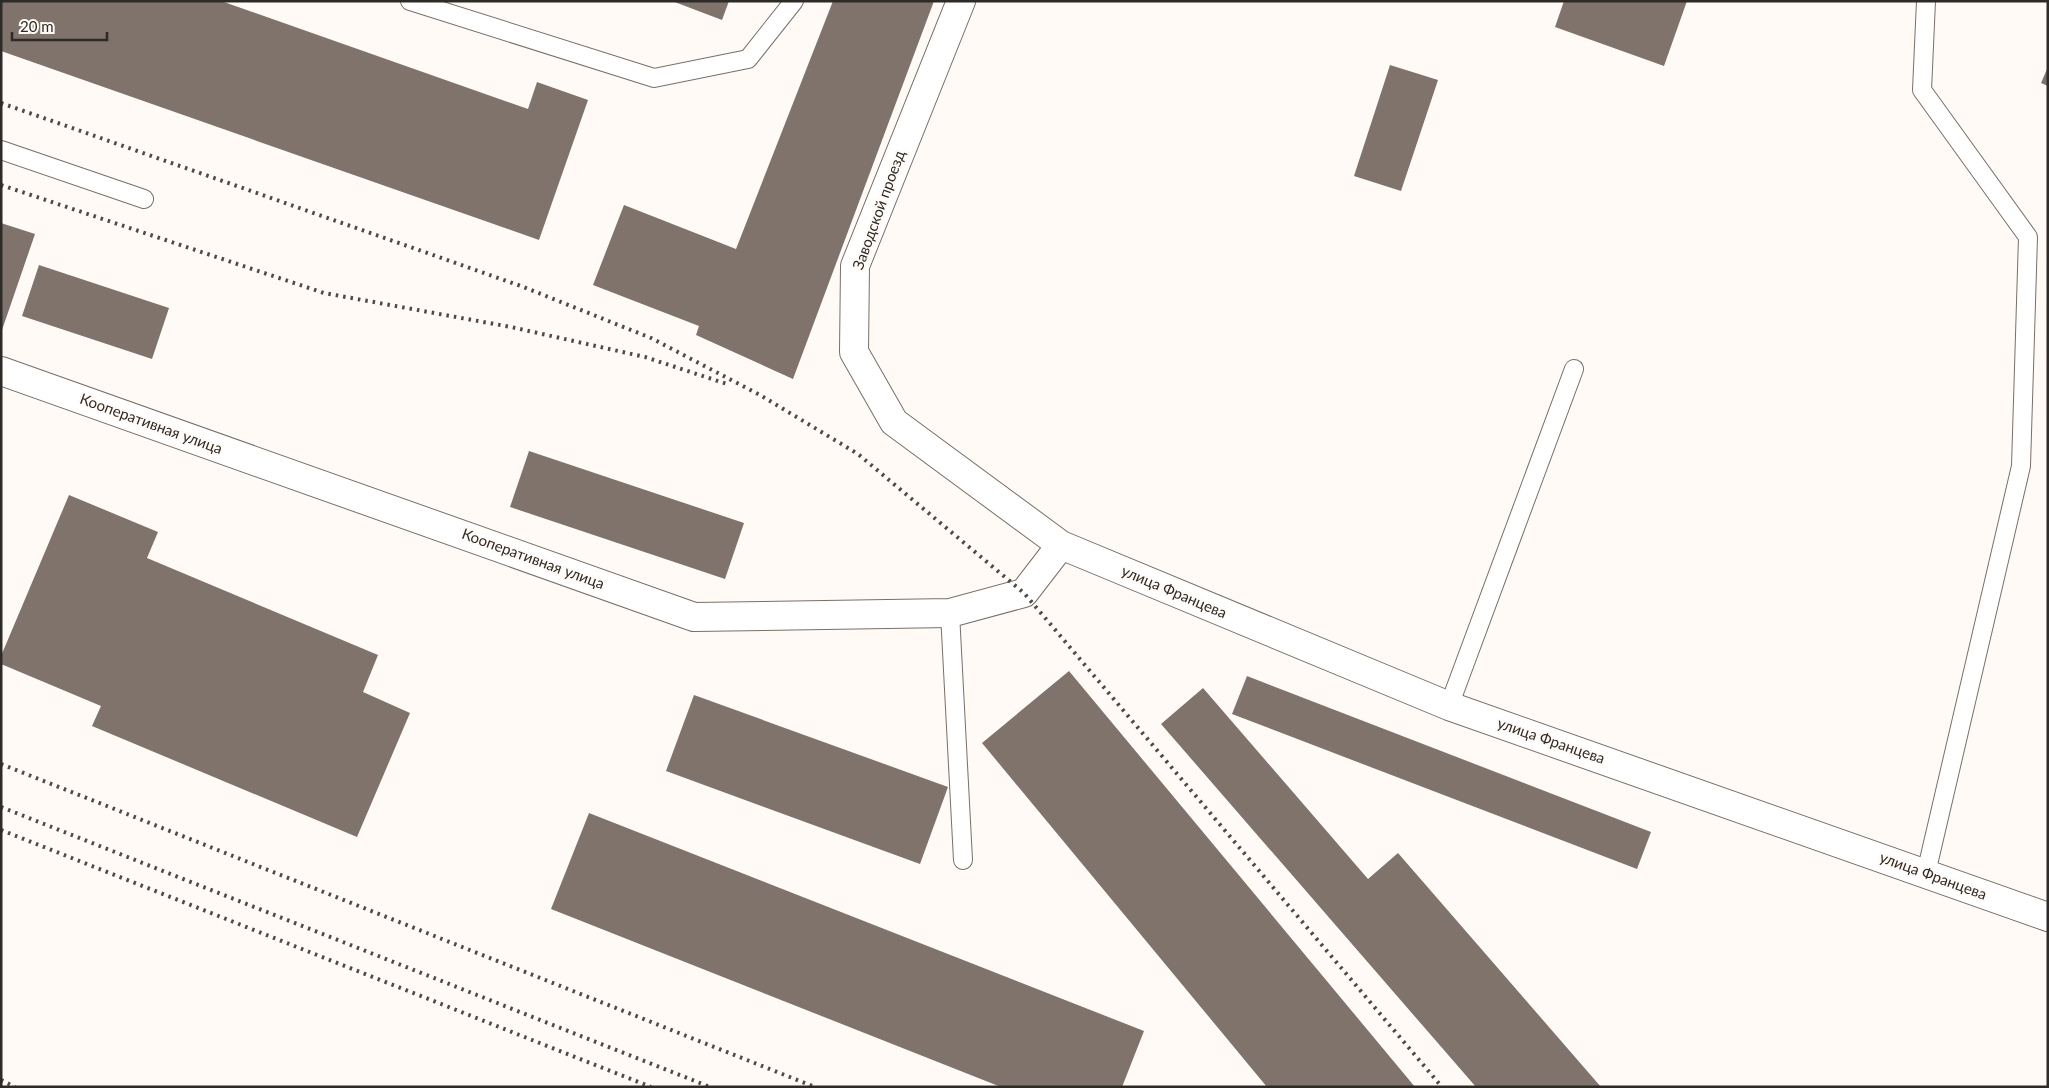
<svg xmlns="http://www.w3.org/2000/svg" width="2049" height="1088" font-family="Lato,sans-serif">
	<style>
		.building { fill: #7f736c }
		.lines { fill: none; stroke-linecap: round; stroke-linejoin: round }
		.service-casing { stroke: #7a6f66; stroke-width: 20 }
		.minor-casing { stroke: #7a6f66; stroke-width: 30 }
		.service { stroke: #fff; stroke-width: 18 }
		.minor { stroke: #fff; stroke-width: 28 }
		.rail { stroke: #4e4a46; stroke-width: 4; stroke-dasharray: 2.5 5; stroke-linecap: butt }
		.labels { text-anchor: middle; stroke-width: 4.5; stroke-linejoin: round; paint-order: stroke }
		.street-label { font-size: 15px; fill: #2e2a26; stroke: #fffaf6 }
	</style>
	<rect width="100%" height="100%" fill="#fffaf6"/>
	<!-- building -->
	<path class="building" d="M1,1h220l307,108 9,-27 51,18 -49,140 -538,-189z
		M672,1h57l-7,19z
		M833,1h101l-141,378 -97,-44 3,-9 -106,-41 31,-80 112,44z
		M1564,1h123l-23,65 -109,-39z
		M1390,65l48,15 -37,111 -47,-15z
		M2048,67v19l-7,-3z
		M1,223l34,11 -33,96h-1z
		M39,265l130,43 -17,51 -130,-43z
		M529,451l215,72 -19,56 -215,-72z
		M69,495l89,37 -11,26 231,97 -15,37 47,21 -53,124 -265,-111 9,-20 -100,-42v-8z
		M1069,671l346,416h-148l-285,-344z
		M1247,676l404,156 -14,37 -405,-155z
		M1203,688l165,191 30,-26 203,234h-125l-315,-363z
		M694,695l254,92 -28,77 -254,-93z
		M589,813l555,218 -22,56h-121l-450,-178z"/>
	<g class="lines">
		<defs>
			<path id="service" d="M410,1l244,77 94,-19 46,-58
				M1,150l143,49
				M950,613l13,247
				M1449,706l125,-337
				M1926,873l95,-407 7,-229 -106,-147 4,-89"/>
			<path id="minor" d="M961,1l-106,265 -1,86 40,70 167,123 388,161 599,211
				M1,371l693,246 256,-4 74,-20 37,-48"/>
		</defs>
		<!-- service casing -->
		<use href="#service" class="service-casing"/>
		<!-- minor casing -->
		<use href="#minor" class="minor-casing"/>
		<!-- service -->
		<use href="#service" class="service"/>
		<!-- minor -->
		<use href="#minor" class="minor"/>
		<!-- rail -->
		<path class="rail" d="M1,103l520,183 130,52 109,57 98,59 166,139 418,494
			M1,185l323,108 187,34 134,30 85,28
			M1,764l814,323
			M1,807l709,280
			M1,830l650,257
			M1,1080l14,7"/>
	</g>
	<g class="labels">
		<!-- street labels -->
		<g class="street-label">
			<text transform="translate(879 210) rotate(-70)" y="5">Заводской проезд</text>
			<text transform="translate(151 424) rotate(20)" y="5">Кооперативная улица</text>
			<text transform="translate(533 559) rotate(20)" y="5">Кооперативная улица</text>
			<text transform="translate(1174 592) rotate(23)" y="5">улица Францева</text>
			<text transform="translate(1551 741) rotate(19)" y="5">улица Францева</text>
			<text transform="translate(1933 876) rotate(20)" y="5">улица Францева</text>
		</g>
	</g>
	<!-- border -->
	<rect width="2049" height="1088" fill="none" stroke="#2e2a26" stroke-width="5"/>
	<!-- scale -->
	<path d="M12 32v8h95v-8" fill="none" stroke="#2e2a26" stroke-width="2.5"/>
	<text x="20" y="32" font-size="15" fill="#2e2a26" stroke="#fffaf6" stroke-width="4" paint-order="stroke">20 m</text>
</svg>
